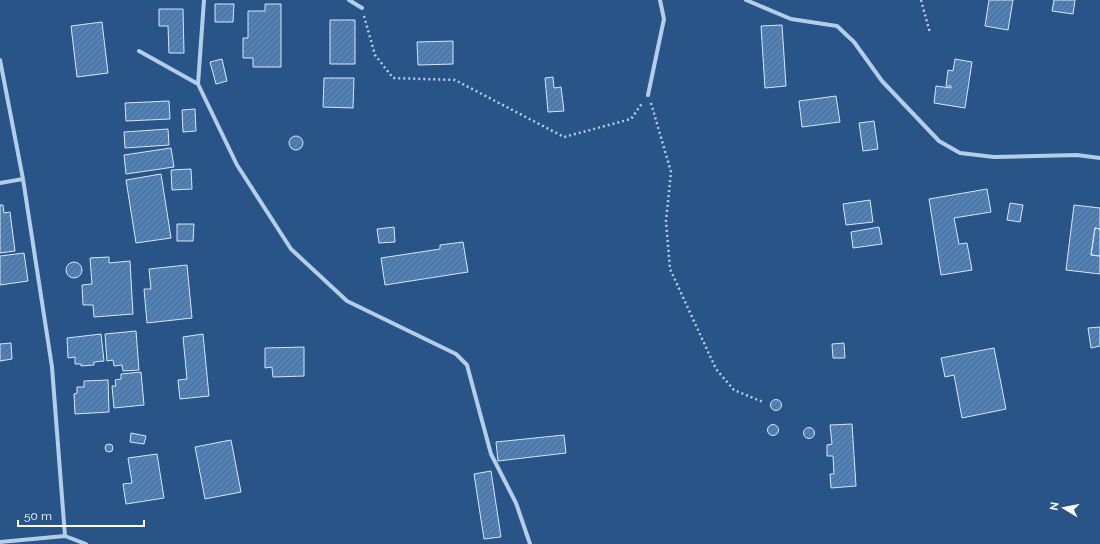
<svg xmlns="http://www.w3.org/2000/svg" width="1100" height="544" font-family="Raleway,sans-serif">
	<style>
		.building { fill: url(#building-hatch); stroke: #d8e7f7 }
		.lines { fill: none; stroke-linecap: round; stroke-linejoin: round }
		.path { stroke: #b4cde9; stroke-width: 2.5; stroke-dasharray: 2 3; stroke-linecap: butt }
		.street { stroke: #b4cde9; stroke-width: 4 }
	</style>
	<defs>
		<pattern id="building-hatch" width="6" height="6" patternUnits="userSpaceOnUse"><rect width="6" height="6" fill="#5480b2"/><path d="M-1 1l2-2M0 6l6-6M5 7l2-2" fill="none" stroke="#506984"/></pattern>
	</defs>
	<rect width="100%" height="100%" fill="#285488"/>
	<!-- building -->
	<path class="building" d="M989,0h24l-5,30 -23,-4z
		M1054,0h21l-2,14 -21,-3z
		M215,4h19l-1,18h-18z
		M265,4h16v63h-28v-9h-10v-20h5v-27h17z
		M159,9h24l1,44h-15l-1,-27h-9z
		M330,20h25v44h-25z
		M102,22l6,51 -31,4 -6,-51z
		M782,25l4,61 -21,2 -4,-62z
		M453,41v23l-35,1 -1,-23z
		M222,59l5,22 -11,3 -6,-22z
		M955,59l17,3 -7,46 -31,-5 2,-17 15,2v-2h-5l2,-16 5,1z
		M553,77l1,11 7,-1 3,24 -16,1 -3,-34z
		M324,78h30l-1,30 -30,-1z
		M836,96l4,26 -38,5 -3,-26z
		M169,101l1,18 -44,2 -1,-18z
		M195,109l1,22 -13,1 -1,-22z
		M874,121l4,28 -15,2 -4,-28z
		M168,129l1,16 -44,3 -1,-16z
		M289 143a7 7 0 1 1 14 0a7 7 0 1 1-14 0Z
		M171,148l3,19 -48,7 -2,-19z
		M191,169l1,20 -20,1 -1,-20z
		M161,174l10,64 -35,5 -10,-63z
		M987,189l4,23 -37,6 5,26 8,-1 5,27 -31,5 -12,-76z
		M870,200l3,22 -27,3 -3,-21z
		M1010,203l13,2 -3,17 -13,-2z
		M0,205h3l1,8 6,-1 5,39 -15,2z
		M1074,205l26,3v21l-5,-1 -4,27 9,1v18l-34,-4z
		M177,224h17l-1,17h-16z
		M394,227l1,15 -16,1 -2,-14z
		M879,227l3,17 -29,4 -2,-16z
		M1095,228l5,1v27l-9,-1z
		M463,242l5,30 -83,13 -4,-27 59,-9v-4z
		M24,253l4,28 -28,4v-29z
		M109,257v6l21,-2 3,53 -39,3 -1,-12h-10l-1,-20 10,-1 -2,-26z
		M66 270a8 8 0 1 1 16 0a8 8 0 1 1-16 0Z
		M187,265l5,53 -45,5 -3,-34h7l-2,-20z
		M1100,327v19l-9,2 -3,-20z
		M136,331l3,39 -16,1 -1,-6 -8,1 -1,-6 -6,1 -2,-27z
		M101,334l3,27 -10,1v3l-13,1v-2h-6v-7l-7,1 -1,-20z
		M203,334l6,62 -29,3 -2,-19 9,-1 -4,-42z
		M11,343l1,16 -12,2v-17z
		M844,343l1,15h-12l-1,-14z
		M304,347v29l-31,1 -1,-10 -7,1v-20z
		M994,348l12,61 -44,9 -8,-43 -9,2 -4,-19z
		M141,372l3,33 -30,3 -2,-22h4l-1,-6 6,-1v-5z
		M108,380l1,32 -34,2 -1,-20 3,-1v-6h7v-6z
		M770.5 405a5.5 5.5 0 1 1 11 0a5.5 5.5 0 1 1-11 0Z
		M852,424l4,62 -25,2 -1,-14h4l-1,-18h-6v-11l5,-1 -2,-19z
		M767.5 430a5.5 5.5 0 1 1 11 0a5.5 5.5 0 1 1-11 0Z
		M803.5 433a5.5 5.5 0 1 1 11 0a5.5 5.5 0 1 1-11 0Z
		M131,433l15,3 -2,8 -14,-2z
		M564,435l2,18 -68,8 -2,-19z
		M231,440l10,52 -36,7 -10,-52z
		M105 448a4 4 0 1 1 8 0a4 4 0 1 1-8 0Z
		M157,454l7,44 -38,6 -3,-20 9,-1 -4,-25z
		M491,471l10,66 -17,2 -10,-65z"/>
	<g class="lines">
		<!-- path -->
		<path class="path" d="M921,0l9,33
			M364,16l11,39 18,23 62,2 109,57 67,-18 12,-17
			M651,103l20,69 -5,49 4,48 46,100 18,21 29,12"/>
		<!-- street -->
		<path class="street" d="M349,0l13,8
			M746,0l45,19 46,7 17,16 28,39 57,60 21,12 34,4 83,-2 23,3
			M139,51l59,33 39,81 54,84 56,52 109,53 11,11 24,89 25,49 14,41
			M0,60l23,119 29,188 13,169
			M198,84l6,-84
			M648,95l16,-76 -4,-19
			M0,183l23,-4
			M0,542l65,-6 21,8"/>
	</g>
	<!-- north arrow -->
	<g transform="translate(1064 508) rotate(280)" stroke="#285488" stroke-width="3" paint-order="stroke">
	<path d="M0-3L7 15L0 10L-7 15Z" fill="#ffffff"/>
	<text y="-6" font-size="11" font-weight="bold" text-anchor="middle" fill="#ffffff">N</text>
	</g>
	<!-- scale -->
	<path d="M18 520v6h126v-6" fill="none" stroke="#ffffff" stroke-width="2"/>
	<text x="24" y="520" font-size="12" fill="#ffffff" stroke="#285488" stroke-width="3" paint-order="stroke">50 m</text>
</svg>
